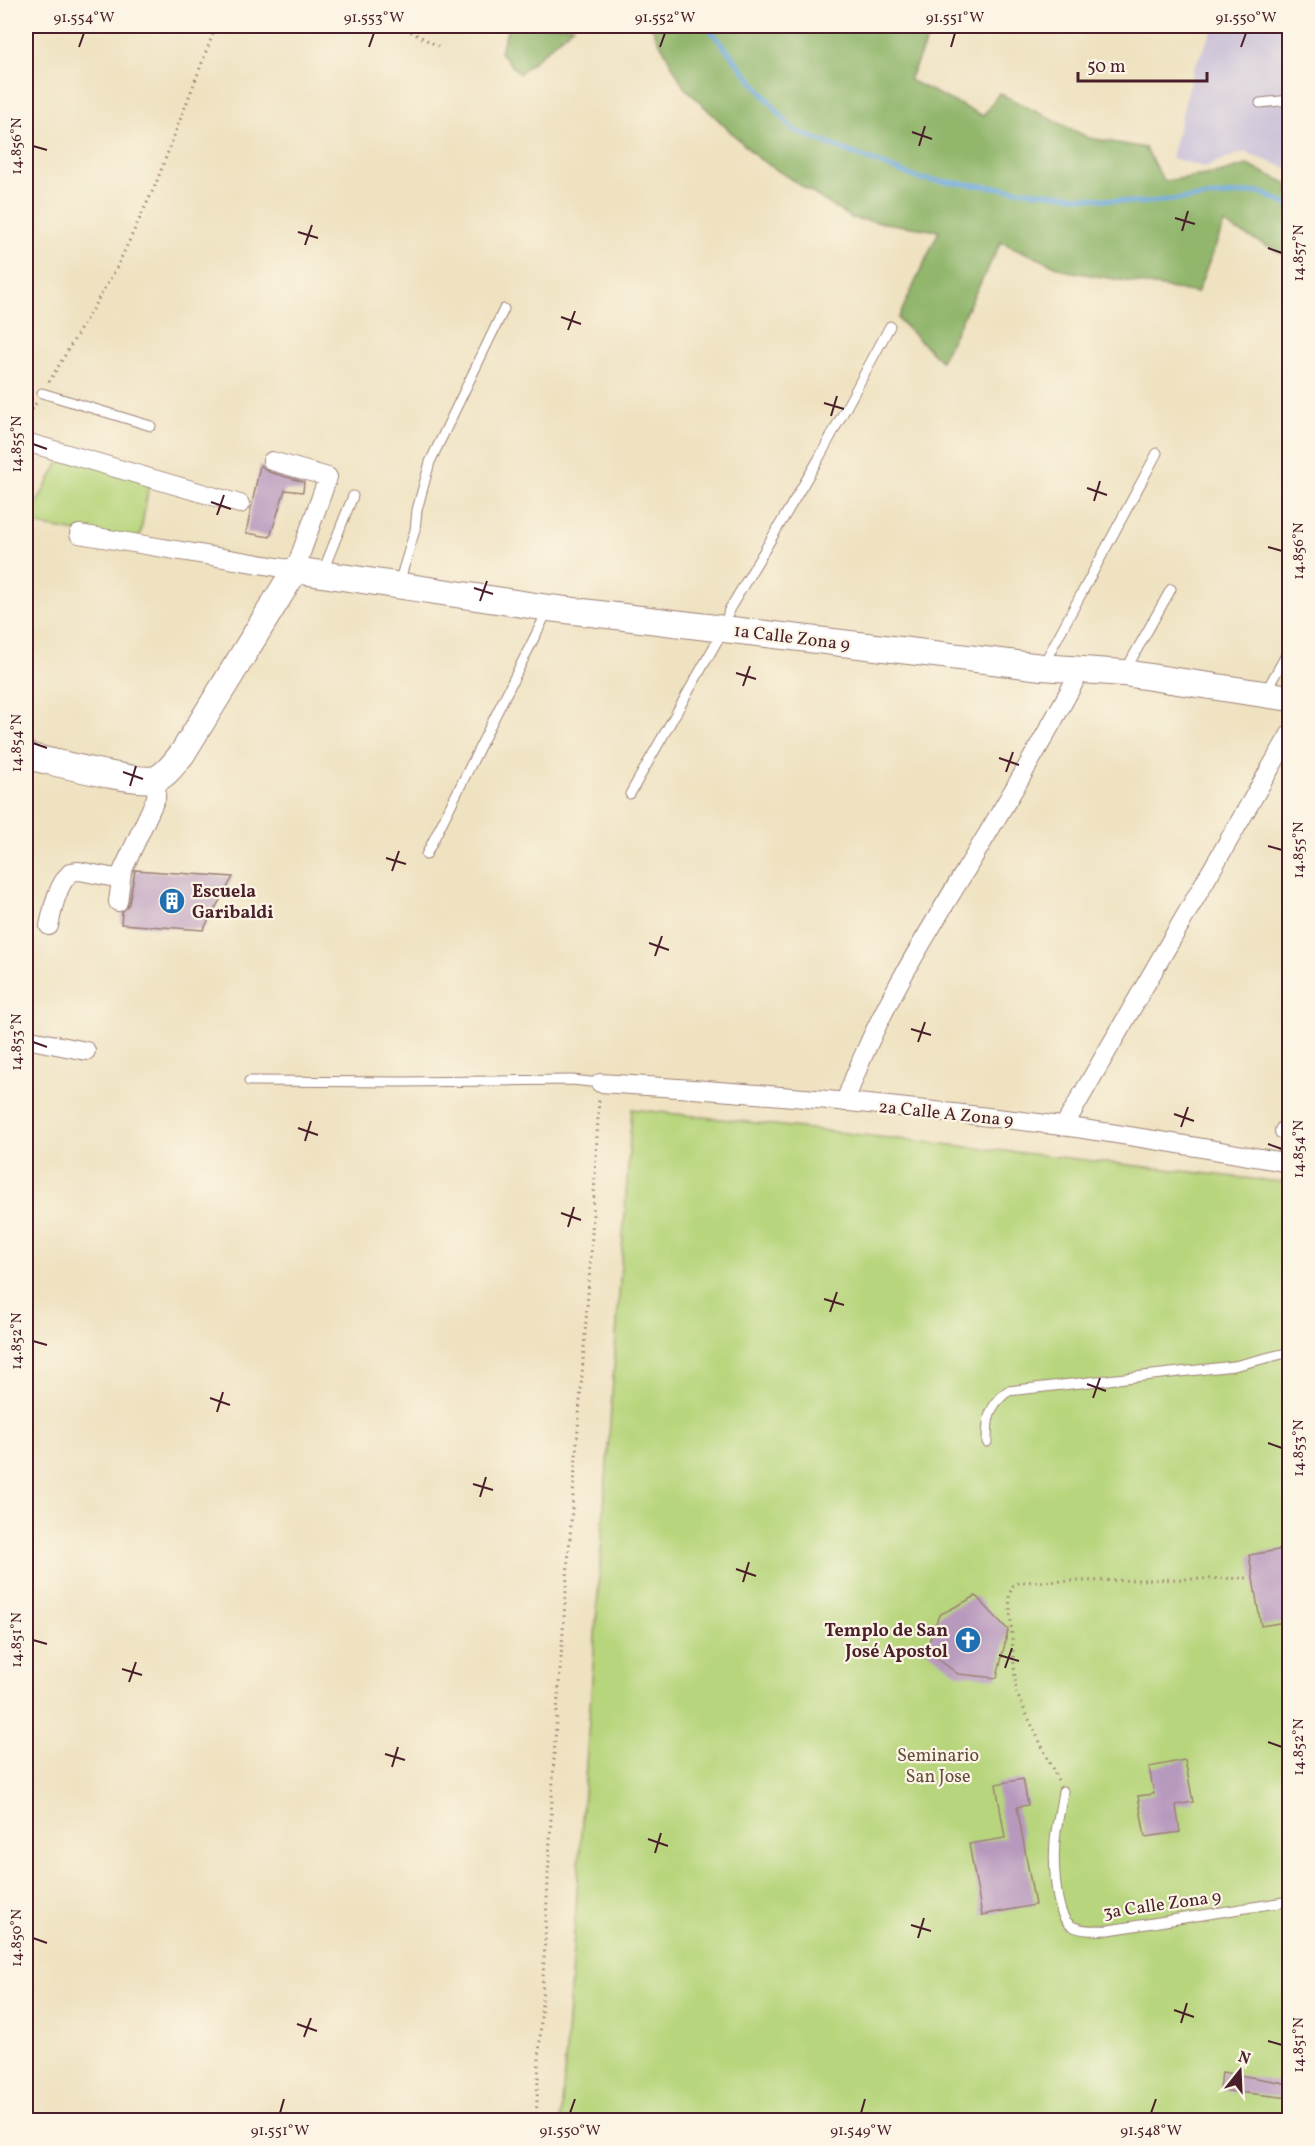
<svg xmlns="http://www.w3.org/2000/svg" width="1315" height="2146" font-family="Vollkorn,serif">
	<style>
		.industrial { fill: #c8bfd8 }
		.green { fill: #b7d57c; stroke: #807a54; stroke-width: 1.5 }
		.forest { fill: #91b66c; stroke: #6e6a4c; stroke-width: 1.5 }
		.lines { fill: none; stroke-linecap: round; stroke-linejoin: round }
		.stream { stroke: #6ca8dd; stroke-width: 5 }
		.building { fill: #b899be }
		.lane-casing { stroke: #9c8076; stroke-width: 11 }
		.street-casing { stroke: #9c8076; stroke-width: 20 }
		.secondary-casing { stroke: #9c8076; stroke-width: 28 }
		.path { stroke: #9c8076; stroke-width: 3; stroke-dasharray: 1.5 4.5; stroke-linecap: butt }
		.lane { stroke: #fff; stroke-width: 9 }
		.street { stroke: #fff; stroke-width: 18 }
		.secondary { stroke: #fff; stroke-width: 26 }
		.ticks { fill: none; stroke: #4a1f2b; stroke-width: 2 }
		.labels { text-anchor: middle; stroke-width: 4.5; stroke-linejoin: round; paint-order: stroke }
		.street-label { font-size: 18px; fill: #4a1f2b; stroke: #fcf5e5 }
		.poi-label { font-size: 18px; font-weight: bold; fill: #4a1f2b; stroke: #fcf5e5; text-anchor: start }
		.park-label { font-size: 18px; fill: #654c3f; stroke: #fcf5e5 }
		.neatline { fill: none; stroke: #4a1f2b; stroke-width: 2 }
		.ticks-label { font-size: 15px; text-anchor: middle; fill: #4a1f2b }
	</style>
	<rect width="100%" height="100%" fill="#fcf5e5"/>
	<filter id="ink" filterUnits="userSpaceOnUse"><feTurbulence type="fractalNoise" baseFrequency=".0167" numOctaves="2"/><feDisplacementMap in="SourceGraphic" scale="12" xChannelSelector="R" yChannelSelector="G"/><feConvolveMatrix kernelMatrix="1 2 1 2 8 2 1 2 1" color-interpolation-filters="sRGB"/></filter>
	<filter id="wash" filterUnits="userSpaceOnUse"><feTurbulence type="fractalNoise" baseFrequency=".008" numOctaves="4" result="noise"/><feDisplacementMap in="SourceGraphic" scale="24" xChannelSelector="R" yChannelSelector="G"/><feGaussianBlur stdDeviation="1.35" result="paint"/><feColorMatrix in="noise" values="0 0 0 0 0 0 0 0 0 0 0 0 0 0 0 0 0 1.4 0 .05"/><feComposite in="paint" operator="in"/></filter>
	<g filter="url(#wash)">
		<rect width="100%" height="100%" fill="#efe2c1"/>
		<!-- industrial -->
		<path class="industrial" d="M1215,26h74v143l-45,-17 -40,15 -33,-9 23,-91z"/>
		<!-- green -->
		<path class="green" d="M64,453l86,25 -11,65 -113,-20z
			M632,1109l657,74v937h-728z"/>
		<!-- forest -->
		<path class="forest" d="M509,26h65l-55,48 -19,-22z
			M651,26h282l-24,54 74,36 16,-23 90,45 56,10 19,33 55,-8 28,-8 42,19v73l-65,-33 -27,69 -130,-22 -66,-29 -60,119 -43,-42 41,-88 -88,-13 -93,-60 -74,-71z"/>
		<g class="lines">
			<!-- stream -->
			<path class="stream" d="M707,26l86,104 127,49 217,24 123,-11 30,14"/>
		</g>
		<g id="blocks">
			<!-- building -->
			<path class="building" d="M260,465l9,7 35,10 -1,10 -18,-2 -15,47 -24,-4z
				M135,870l98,7 -30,53 -82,-6 1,-12 7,-8z
				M1290,1548v73l-29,5 -12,-71z
				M976,1596l32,34 -11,48 -39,-4 -32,-24 13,-35z
				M1185,1760l8,42 -17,3 4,27 -35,5 -7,-41 16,-2 -5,-27z
				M1023,1779l5,26 -11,2 18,98 -53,10 -13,-71 36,-6 -9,-54z
				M1222,2072l68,12v14l-70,-8z"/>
		</g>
	</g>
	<g filter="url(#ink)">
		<use href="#blocks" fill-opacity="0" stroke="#9c8076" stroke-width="1.5"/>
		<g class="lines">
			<defs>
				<path id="lane" d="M1260,103l30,-3
					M42,393l109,33
					M323,571l30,-75
					M399,583l16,-53 2,-20 13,-48 74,-153
					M1043,665l114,-212
					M1125,671l46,-82
					M1266,691l24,-43
					M630,794l94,-165 5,-19 89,-150 72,-134
					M426,855l122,-245
					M249,1081l153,1 170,-2 28,3
					M987,1442c0,-24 1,-35 21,-51l226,-25 56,-14
					M1288,1628l2,2
					M1063,1791c-2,14 -5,27 -7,41 -3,20 -3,85 16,94 11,6 26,4 37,4l181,-29"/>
				<path id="street" d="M26,442l214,62
					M79,534l216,36 33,-93 -56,-16
					M118,902l4,-30 34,-74 1,-19
					M49,926c4,-18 8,-41 22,-54l8,-1 42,8
					M26,1039l60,12
					M600,1083c154,9 308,23 461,43 76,10 152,24 229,37
					M845,1102c29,-83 76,-159 122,-234 39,-65 78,-130 113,-197
					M1064,1126l226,-392
					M1284,1131l6,-9"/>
				<path id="secondary" d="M26,756c25,5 109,28 129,23 11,-3 20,-17 27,-25l113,-184 254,38 493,59 82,6 166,25"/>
			</defs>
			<!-- lane casing -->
			<use href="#lane" class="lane-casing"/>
			<!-- street casing -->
			<use href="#street" class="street-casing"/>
			<!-- secondary casing -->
			<use href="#secondary" class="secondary-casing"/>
			<!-- path -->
			<path class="path" d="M400,26l38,20
				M49,382l67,-113 39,-83 61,-160
				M26,420l10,-17
				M1058,1780l-42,-88 -7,-97 4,-9 7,-4 230,-4
				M536,2120l19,-381 36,-486 8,-155"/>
			<!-- lane -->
			<use href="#lane" class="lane"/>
			<!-- street -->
			<use href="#street" class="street"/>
			<!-- secondary -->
			<use href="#secondary" class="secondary"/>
		</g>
	</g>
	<!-- ticks -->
	<path class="ticks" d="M79,47l5,-14M369,47l5,-14M660,47l5,-14M951,47l4,-14M1241,47l5,-14M912,132l20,7M33,146l14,4M919,146l6,-20M1175,218l20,6M1182,231l6,-20M298,232l20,6M305,245l7,-20M1268,248l14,5M561,317l20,7M568,330l7,-19M824,403l20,6M831,416l6,-20M33,444l14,5M1087,488l20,7M1094,501l6,-20M211,502l20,7M217,515l7,-20M1268,547l14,4M474,588l19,6M480,601l7,-20M736,673l20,6M743,686l7,-20M33,743l14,5M999,758l20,7M123,772l20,7M1006,772l7,-20M130,786l6,-20M1268,846l14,4M386,858l20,6M392,871l7,-20M649,943l20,7M655,956l7,-20M911,1029l20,6M33,1042l14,5M918,1042l7,-20M1174,1114l20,7M1181,1127l7,-20M298,1128l20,7M305,1141l6,-20M1268,1144l14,5M561,1213l20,7M568,1227l6,-20M824,1299l20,6M830,1312l7,-20M33,1341l14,4M1087,1384l19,7M210,1398l20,7M1093,1398l7,-20M217,1412l6,-20M1268,1443l14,5M473,1484l20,6M480,1497l6,-20M736,1569l20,7M743,1582l6,-20M33,1640l14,4M999,1655l20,6M1005,1668l7,-20M122,1669l20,6M129,1682l7,-20M1268,1742l14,5M385,1754l20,6M392,1767l6,-20M648,1839l20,7M655,1853l6,-20M911,1925l20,6M33,1938l14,5M918,1938l6,-20M1174,2010l20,7M1181,2023l6,-20M297,2024l20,7M304,2037l7,-19M1268,2041l14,4M280,2113l4,-14M570,2113l5,-14M861,2113l4,-14M1151,2113l5,-14"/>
	<!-- icons -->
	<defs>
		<symbol id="building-disc" viewBox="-11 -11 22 22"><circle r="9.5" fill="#1f6fb2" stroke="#fcf5e5"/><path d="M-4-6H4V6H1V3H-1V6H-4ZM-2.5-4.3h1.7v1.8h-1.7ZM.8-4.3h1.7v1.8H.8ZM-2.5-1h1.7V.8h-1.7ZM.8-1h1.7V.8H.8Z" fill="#fff"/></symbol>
		<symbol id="church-disc" viewBox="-11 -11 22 22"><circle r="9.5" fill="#1f6fb2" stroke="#fcf5e5"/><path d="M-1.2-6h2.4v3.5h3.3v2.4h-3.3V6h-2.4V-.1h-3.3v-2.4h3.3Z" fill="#fff"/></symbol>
	</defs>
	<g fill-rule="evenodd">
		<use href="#building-disc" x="157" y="886" width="30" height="30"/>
		<use href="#church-disc" x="953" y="1625" width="30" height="30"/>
	</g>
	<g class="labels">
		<!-- street labels -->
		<g class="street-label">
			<text transform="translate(792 637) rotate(7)" y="6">1a Calle Zona 9</text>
			<text transform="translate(946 1113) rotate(6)" y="6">2a Calle A Zona 9</text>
			<text transform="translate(1162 1904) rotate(-8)" y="6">3a Calle Zona 9</text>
		</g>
		<!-- poi labels -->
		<g class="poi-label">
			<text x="192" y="897">Escuela<tspan x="192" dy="21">Garibaldi</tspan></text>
			<text x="948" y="1636" text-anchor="end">Templo de San<tspan x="948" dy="21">José Apostol</tspan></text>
		</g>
		<!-- park labels -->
		<g class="park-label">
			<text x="938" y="1761">Seminario<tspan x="938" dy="21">San Jose</tspan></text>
		</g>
	</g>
	<!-- margin -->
	<rect width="1315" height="2146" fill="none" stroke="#fcf5e5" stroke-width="66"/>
	<!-- north arrow -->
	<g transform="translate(1240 2071) rotate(18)" stroke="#fcf5e5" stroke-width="4.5" paint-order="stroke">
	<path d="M0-4.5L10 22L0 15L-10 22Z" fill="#4a1f2b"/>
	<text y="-9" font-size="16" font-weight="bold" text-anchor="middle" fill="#4a1f2b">N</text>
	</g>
	<!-- scale -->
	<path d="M1078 72v9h129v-9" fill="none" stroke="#4a1f2b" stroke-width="3"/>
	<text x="1087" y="72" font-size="18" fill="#4a1f2b" stroke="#fcf5e5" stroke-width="4.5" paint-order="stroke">50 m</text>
	<rect x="33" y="33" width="1249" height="2080" class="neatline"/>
	<g class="ticks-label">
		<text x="84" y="22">91.554°W</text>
		<text x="374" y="22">91.553°W</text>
		<text x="665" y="22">91.552°W</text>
		<text x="955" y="22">91.551°W</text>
		<text x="1246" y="22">91.550°W</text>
		<text transform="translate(16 146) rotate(-90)" y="5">14.856°N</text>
		<text transform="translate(1298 253) rotate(-90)" y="5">14.857°N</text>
		<text transform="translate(16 444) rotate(-90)" y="5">14.855°N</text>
		<text transform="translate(1298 551) rotate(-90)" y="5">14.856°N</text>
		<text transform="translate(16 743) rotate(-90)" y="5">14.854°N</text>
		<text transform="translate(1298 850) rotate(-90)" y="5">14.855°N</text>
		<text transform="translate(16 1042) rotate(-90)" y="5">14.853°N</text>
		<text transform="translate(1298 1149) rotate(-90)" y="5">14.854°N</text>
		<text transform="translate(16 1341) rotate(-90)" y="5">14.852°N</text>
		<text transform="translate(1298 1448) rotate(-90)" y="5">14.853°N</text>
		<text transform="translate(16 1640) rotate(-90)" y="5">14.851°N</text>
		<text transform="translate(1298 1747) rotate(-90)" y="5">14.852°N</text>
		<text transform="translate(16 1938) rotate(-90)" y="5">14.850°N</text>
		<text transform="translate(1298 2045) rotate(-90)" y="5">14.851°N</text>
		<text x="280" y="2135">91.551°W</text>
		<text x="570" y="2135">91.550°W</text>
		<text x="861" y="2135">91.549°W</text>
		<text x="1151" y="2135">91.548°W</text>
	</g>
</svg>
